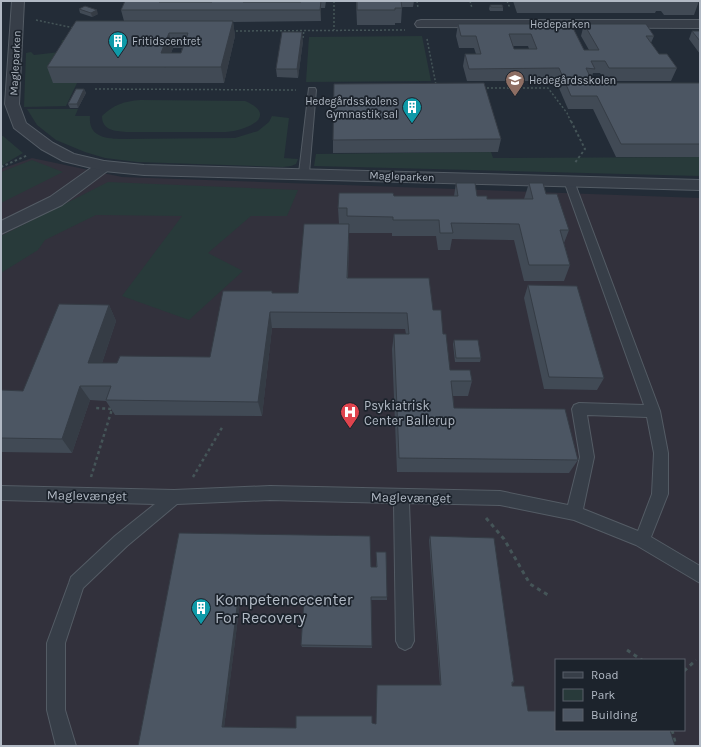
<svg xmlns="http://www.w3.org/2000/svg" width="701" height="747" font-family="Karla,sans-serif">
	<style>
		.medical { fill: #32313c; fill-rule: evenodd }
		.green { fill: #283a3a }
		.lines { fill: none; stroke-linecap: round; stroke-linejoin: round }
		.service-casing { stroke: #545c65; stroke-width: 2 }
		.minor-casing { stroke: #545c65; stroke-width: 2 }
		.tertiary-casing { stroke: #545c65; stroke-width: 2 }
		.path-far3 { stroke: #455558; stroke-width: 1.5; stroke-dasharray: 2 2; stroke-linecap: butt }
		.path-far2 { stroke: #455558; stroke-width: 2; stroke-dasharray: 2.5 2.5; stroke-linecap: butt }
		.path-far1 { stroke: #455558; stroke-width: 2.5; stroke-dasharray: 3 3; stroke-linecap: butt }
		.path { stroke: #455558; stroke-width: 3; stroke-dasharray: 4 4; stroke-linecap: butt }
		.service { fill: #373e48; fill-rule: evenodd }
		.minor { fill: #373e48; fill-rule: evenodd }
		.tertiary { fill: #373e48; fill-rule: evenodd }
		.wall { fill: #414a55; fill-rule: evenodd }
		.shaded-wall { fill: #353c45 }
		.building { fill: #4c5663; stroke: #353c45; fill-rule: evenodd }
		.labels { text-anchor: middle; stroke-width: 3.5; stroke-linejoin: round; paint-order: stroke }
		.far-street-label { font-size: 11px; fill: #b1b9c4; stroke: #1c232c }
		.far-poi-label { font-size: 11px; fill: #b1b9c4; stroke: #1c232c; text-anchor: start }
		.poi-label { font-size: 13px; fill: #b1b9c4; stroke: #1c232c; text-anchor: start }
		.street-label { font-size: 13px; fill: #b1b9c4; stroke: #1c232c }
		.near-poi-label { font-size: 16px; fill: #b1b9c4; stroke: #1c232c; text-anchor: start }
	</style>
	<rect width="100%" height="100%" fill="#232c37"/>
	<!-- medical -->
	<path class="medical" d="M32,158l90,19 578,21v548h-699v-577zM556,660h128v70h-128z"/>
	<!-- green -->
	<path class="green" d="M422,36l9,45 -125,1 3,-45z
		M80,38l-27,45h24l-11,23 -42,1 2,-54 5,-1 3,3 26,-3 2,-12z
		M140,100l105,1c35,15 1,30 -19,31h-100c-12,-1 -24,-2 -24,-16 11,-11 23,-15 38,-16z
		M27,109h51l-3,7h15c-2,21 16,23 33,23l112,-1 23,-7 11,-9 3,-6 17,2 -5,40 14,1 -2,5 -5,2 -8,1 -146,-5 -32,-4 -20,-6 -29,-12 -19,-15z
		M1,136h2l20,17 -22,13z
		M491,152l2,6 207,-1v19l-386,-10 2,-12z
		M32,160l31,12 -62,31v-31z
		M108,182l190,8 -11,26h-36l-43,37 35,18 -54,49 -67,-24 60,-80 -86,-1 -51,25 -7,10 -37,23v-37z"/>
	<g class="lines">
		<defs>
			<path id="service" d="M309,88h6l1,2 -7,83 -5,3 -5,-3z
				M569,178l5,3 86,230 8,42v41l-17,43 49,29v17l-64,-38 -62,-25 -74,-15 -91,-2 5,138 -3,6 -6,3 -6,-3 -3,-6 -2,-138 -124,-3 -93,4 -50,42 -44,42 -18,55v67l11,36h-20l-9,-36v-67l22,-60 2,-6 44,-41 40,-32 -154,-4v-14l173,4 96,-4 230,5 68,14 12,-48 -8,-48 2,-4 5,-2 65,2 -80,-224zM587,415l60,2 7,36 -2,41 -14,37 -55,-22 11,-52z"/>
			<path id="minor" d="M421,20h279v8l-283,-1 -2,-3 2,-3z
				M104,161l6,2 2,3 -2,3 -48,36 -61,29v-13l49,-24 48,-34z"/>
			<path id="tertiary" d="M12,1h12l-5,103 7,19 27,20 21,11 30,7 40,4 556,15v10l-556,-15 -40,-4 -41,-10 -22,-12 -27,-21 -9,-24z"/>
		</defs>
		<!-- service casing -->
		<use href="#service" class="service-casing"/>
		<!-- minor casing -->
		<use href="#minor" class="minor-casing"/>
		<!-- tertiary casing -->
		<use href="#tertiary" class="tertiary-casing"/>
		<!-- path-far3 -->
		<path class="path-far3" d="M334,1v29
			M417,1l1,7
			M470,1l2,7
			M507,1l3,7
			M36,20l38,8
			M232,31l173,-1
			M303,38l1,-8
			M427,39l9,46
			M483,88h65l19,25 4,9
			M95,89l201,1"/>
		<!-- path-far2 -->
		<path class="path-far2" d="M571,121l14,28 -11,15
			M1,167l27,-12"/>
		<!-- path-far1 -->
		<path class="path-far1" d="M91,477l21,-68 -18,-1
			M193,477l30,-51"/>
		<!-- path -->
		<path class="path" d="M486,518l18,21 26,45 18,11
			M627,650l15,10
			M684,671l12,-11
			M672,730l4,16"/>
		<!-- service -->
		<use href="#service" class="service"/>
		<!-- minor -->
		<use href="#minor" class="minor"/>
		<!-- tertiary -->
		<use href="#tertiary" class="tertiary"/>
	</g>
	<!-- wall -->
	<path class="wall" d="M125,1h36v1h138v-1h27l-1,7h-4v13l-88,1 2,14 -11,47h-171l-6,-16 77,-46 -3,-11zM173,48h9l-1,5h-10z
		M356,1h58l-1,6h-11l-1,16h-6v2h-38z
		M513,1h186l-5,14h-30l-3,-4h-5l-1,2h-138z
		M490,5l13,2v4h-13l-1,-2z
		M79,9l19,5 -6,3 -12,-4z
		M458,24h113l13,26h5l-8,-14 3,-12 70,12 -3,7 8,11 18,14 -6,13h-66l-5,-8h-7l-2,6 2,4h107v74h-84l-23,-48h-25l-12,-28h-89l-4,-15 2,-12h11l-2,-6h-15l-3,-12zM513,46h15l1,3h-15z
		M692,31h8v23l-11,-15z
		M303,41l-5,37 -21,-1 -1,-8z
		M84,89l2,4 -8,15h-8l-2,-4z
		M501,139l-3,13 -165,1v-13z
		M456,183l21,13 10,3h37l5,-16 17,11 23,36 -5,13 6,22 -6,16h-40l-10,-41 -62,-1 -2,11h-12l-2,-14h-44v-3h-43l-1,45 85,32 10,24 7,36 22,11 -4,15h-15l1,12 124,52 -9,13 -172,-1 -5,-123 2,-15h12l-1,-5 -133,-1 -10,88 -147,-1 -9,-14 -16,-1 -18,53 -71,-1v-62l22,1 86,-86 7,16 -14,42h15l93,-6 63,-64h25l49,-69h-8l-1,-16 56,-12h60z
		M528,285l76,93 -7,12 -53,-1 -20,-91z
		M454,340l27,18 -1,4h-25l-2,-18z
		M179,533l192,34h5v-15l11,45v3h-16l1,48 -70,-1 -1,-2 3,-42 -64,-1 -16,125 72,1 76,-5 4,1 1,-39h63l-11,-145 1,-4 84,146 -2,2v2l16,25 -390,35z"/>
	<!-- shaded-wall -->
	<path class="shaded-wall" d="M321,1v20l-1,-11z
		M97,10l1,4 -6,3 -1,-4z
		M233,21l2,15 -11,47 -3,-16z
		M302,32l1,9 -5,37 -1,-9z
		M169,33l4,15 -8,20 -4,-15z
		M84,89l2,4 -8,15 -1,-4z
		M109,305l7,16 -19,57 -9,-15z
		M270,312l2,16 -10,88 -4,-14z
		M80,386l10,14 -18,53 -10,-14z
		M238,599l2,3 -16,126 -2,-1z"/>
	<!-- building -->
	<path class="building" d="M125,1h35l-1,1h53v-1h31v1h58v-1h20l-1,9h-199z
		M357,1h44l1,7h-7v2h-38z
		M490,5h12l1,2h-12z
		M85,6l12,4 -6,3 -12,-4z
		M76,21h157l-12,46h-174zM169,33h19l-7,20h-20z
		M458,24h113l13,26h15l-15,-26h62l8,12h-8l13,18h8l10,14h-68l-4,-7h-14l4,8 -9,-1 7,15h107v61h-79l-24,-48h-26l-12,-28 -90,1 -4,-15h16l-5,-18h-15zM509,34h22l6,15h-23z
		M692,31h8v10z
		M282,32h20l-5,37h-21z
		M484,83l17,56 -168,1 1,-56z
		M76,89h8l-7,15h-9z
		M456,183h19l2,13h10v3h46l-4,-16h14l3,11h11l12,36h-9l10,35h-41l-10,-41 -68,-1 2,10h-13l-1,-13h-46v-3l-46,-1v-8h-9l1,-15h54l1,3h64z
		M304,224h45l-2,54h82l4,32h8l2,24h3l4,36h20l2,11h-21l3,27 111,1 13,51 -179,-2 -5,-124h15l-2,-21 -137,-1 -12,90 -152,-2 5,-14h-31l-18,53 -61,-1v-48l22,1 36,-87 50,1 -21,58h29l3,-7 90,1 13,-66h49v2h26z
		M528,285l49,1 27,92 -55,-1z
		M454,340h24l3,18h-25z
		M179,533l191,3 1,31h6l-1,-15h10l1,45h-16l1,49 -71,-1 3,-45 -66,-1 -16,128 74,1v-12h76v7l4,1 1,-39h64l-11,-149 64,2 20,144h-2v4h12l4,25h28v19h114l5,16h-537z"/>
	<!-- icons -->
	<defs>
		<symbol id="building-pin" viewBox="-11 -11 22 30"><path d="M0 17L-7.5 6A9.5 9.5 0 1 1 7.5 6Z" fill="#0f9aa8" stroke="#1c232c"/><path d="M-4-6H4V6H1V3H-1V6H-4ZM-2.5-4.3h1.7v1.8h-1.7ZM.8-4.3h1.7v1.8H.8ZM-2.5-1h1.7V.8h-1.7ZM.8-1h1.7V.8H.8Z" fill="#fff"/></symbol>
		<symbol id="school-pin" viewBox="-11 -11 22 30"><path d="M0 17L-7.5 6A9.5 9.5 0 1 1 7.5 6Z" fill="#8d6e63" stroke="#1c232c"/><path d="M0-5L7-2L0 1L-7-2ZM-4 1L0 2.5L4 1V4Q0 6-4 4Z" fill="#fff"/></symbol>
		<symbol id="hospital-pin" viewBox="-11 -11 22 30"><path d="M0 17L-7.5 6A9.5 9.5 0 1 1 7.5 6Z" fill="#e0444e" stroke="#1c232c"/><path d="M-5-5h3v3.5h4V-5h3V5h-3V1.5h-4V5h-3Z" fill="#fff"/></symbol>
	</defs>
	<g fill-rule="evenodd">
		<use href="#building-pin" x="107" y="30" width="22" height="30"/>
		<use href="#school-pin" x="504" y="69" width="22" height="30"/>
		<use href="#building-pin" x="401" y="96" width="22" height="30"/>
		<use href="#hospital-pin" x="339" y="401" width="22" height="30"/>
		<use href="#building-pin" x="190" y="597" width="22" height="30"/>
	</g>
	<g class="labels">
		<!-- far-street labels -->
		<g class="far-street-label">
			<text x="560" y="28">Hedeparken</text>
			<text transform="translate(15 63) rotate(-87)" y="4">Magleparken</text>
			<text transform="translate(402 176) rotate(2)" y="4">Magleparken</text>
		</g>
		<!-- far-poi labels -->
		<g class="far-poi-label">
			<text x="132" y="45">Fritidscentret</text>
			<text x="529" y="84">Hedegårdsskolen</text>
			<text x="398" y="105" text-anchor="end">Hedegårdsskolens<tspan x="398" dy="13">Gymnastik sal</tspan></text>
		</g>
		<!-- poi labels -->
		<g class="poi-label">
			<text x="364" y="410">Psykiatrisk<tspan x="364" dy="15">Center Ballerup</tspan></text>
		</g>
		<!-- street labels -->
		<g class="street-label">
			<text transform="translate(87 495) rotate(1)" y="5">Maglevænget</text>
			<text transform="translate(411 497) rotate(1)" y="5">Maglevænget</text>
		</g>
		<!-- near-poi labels -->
		<g class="near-poi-label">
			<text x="215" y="605">Kompetencecenter<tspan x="215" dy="18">For Recovery</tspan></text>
		</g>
	</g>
	<!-- border -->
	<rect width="701" height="747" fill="none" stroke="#b1b9c4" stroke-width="4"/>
	<!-- legend -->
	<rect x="555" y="659" width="130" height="72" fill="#1c232c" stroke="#585f69"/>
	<rect x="563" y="672" width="20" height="6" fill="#373e48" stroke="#585f69"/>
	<text x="591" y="679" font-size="12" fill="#b1b9c4">Road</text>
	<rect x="563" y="689" width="20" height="12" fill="#283a3a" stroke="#585f69"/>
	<text x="591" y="699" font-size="12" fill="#b1b9c4">Park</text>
	<rect x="563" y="709" width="20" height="12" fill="#4c5663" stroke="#585f69"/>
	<text x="591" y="719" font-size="12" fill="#b1b9c4">Building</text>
</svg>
